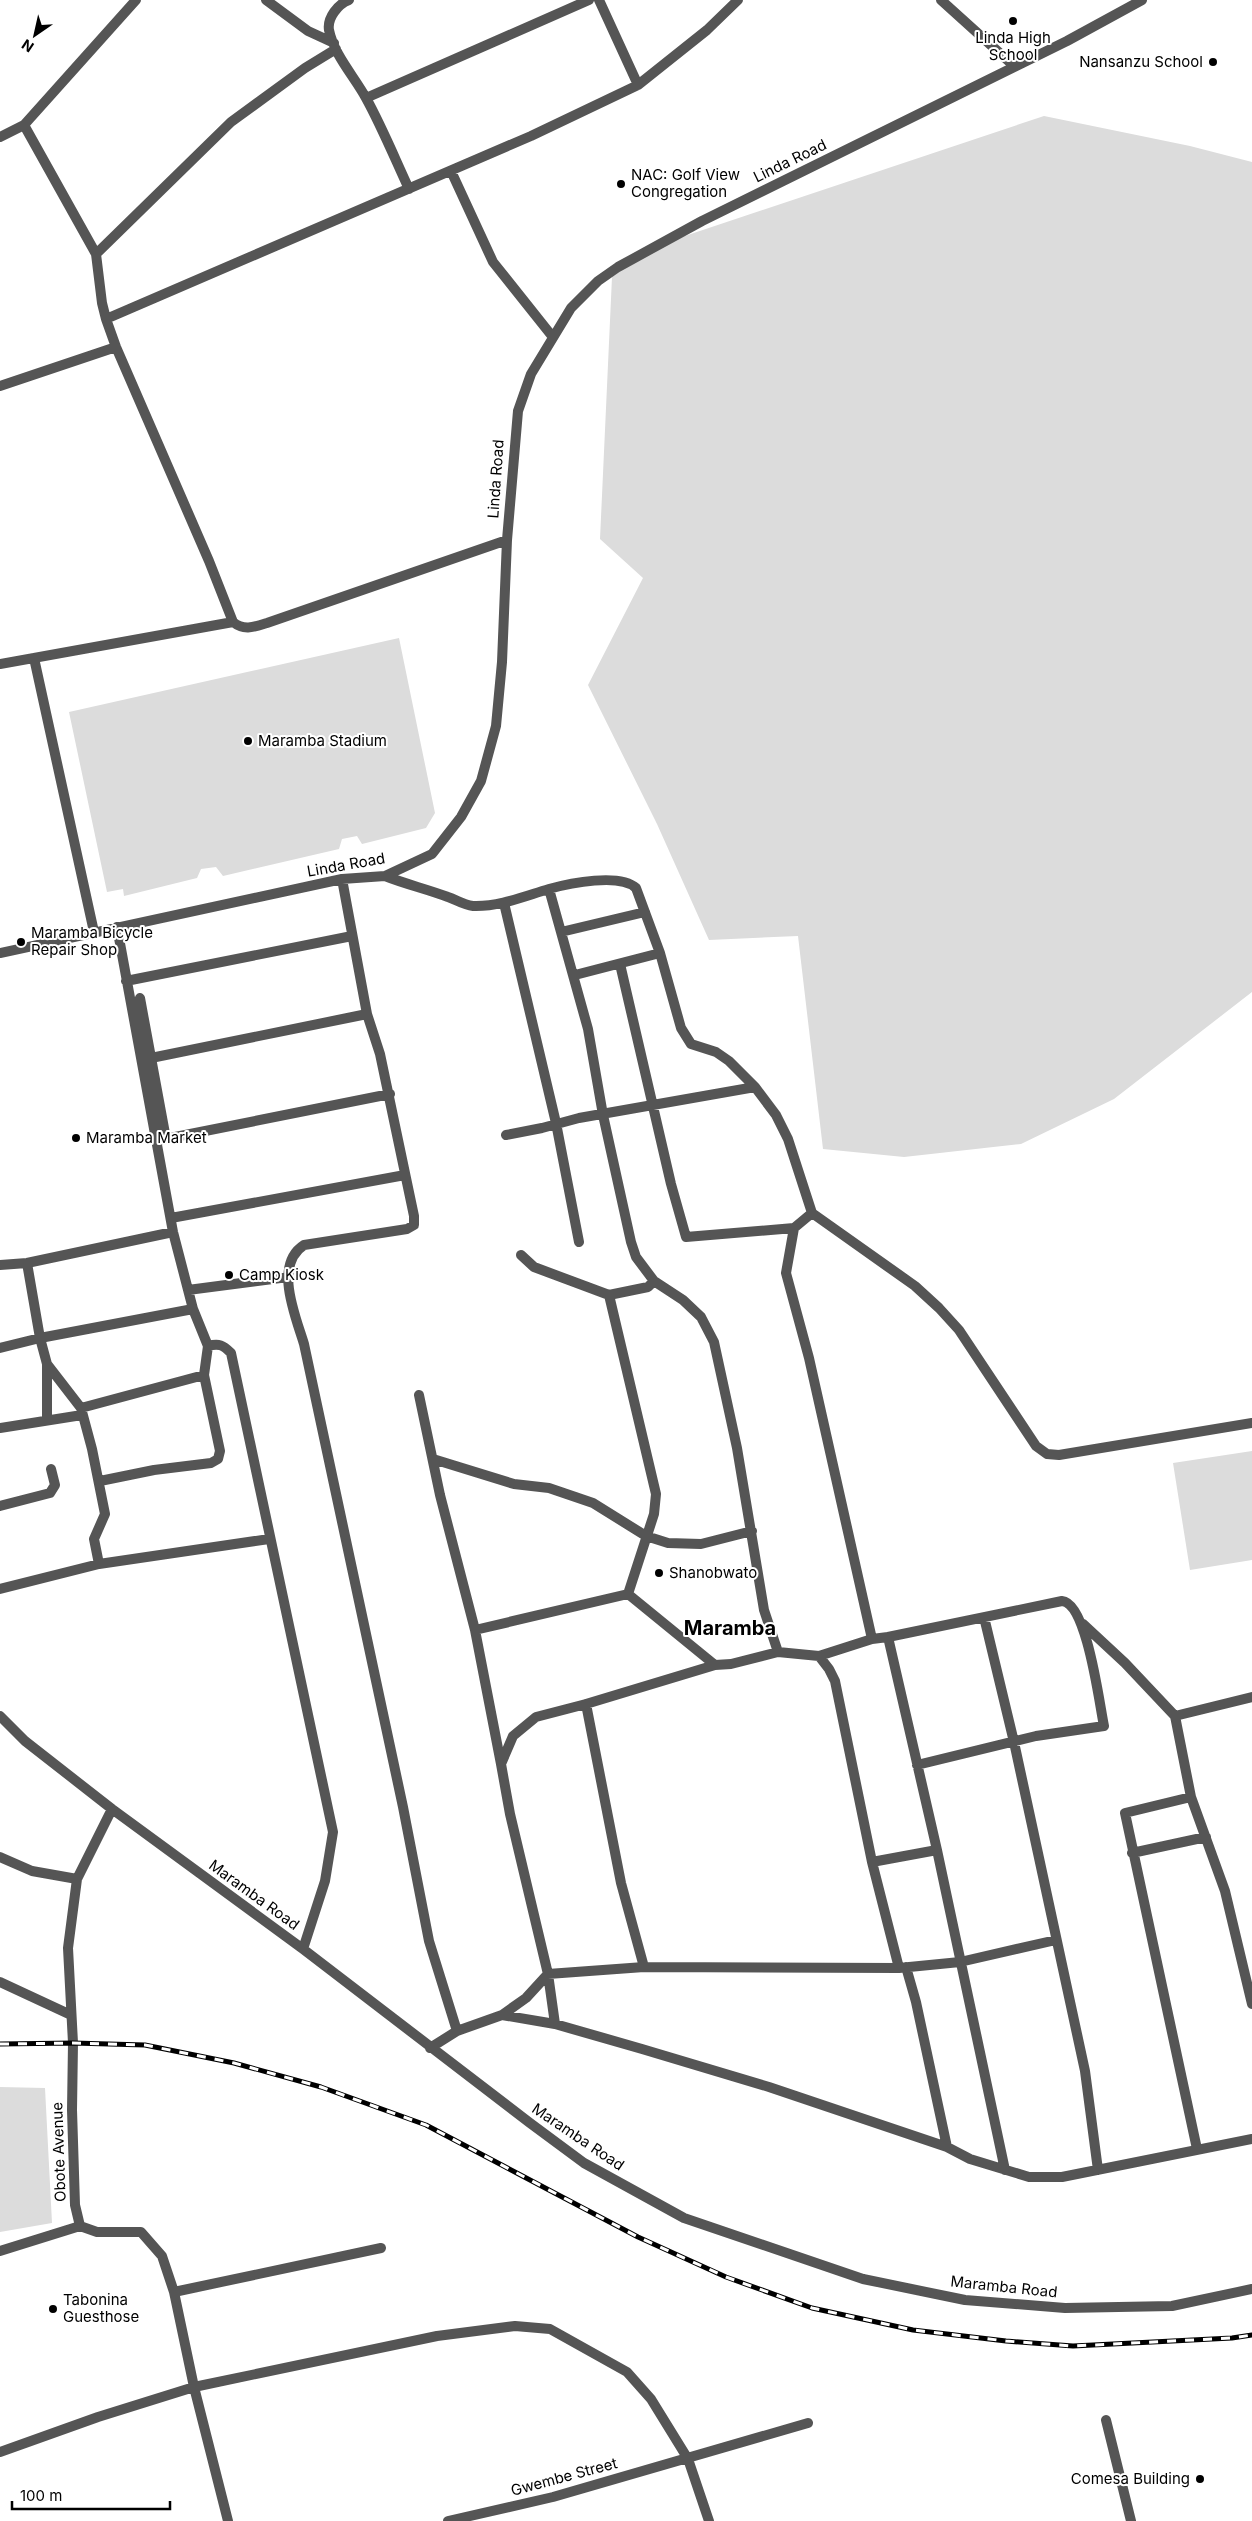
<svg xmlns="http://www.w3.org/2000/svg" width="1252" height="2521" font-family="Inter,sans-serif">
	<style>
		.green { fill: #dcdcdc }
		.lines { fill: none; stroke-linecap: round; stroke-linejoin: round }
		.minor { stroke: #555; stroke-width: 10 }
		.rail-casing { stroke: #000; stroke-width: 5 }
		.rail { stroke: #fff; stroke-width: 3; stroke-dasharray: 9; stroke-linecap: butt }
		.poi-dot { fill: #000; stroke: #fff; stroke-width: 2 }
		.labels { text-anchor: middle; stroke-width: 4; stroke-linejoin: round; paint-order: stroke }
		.poi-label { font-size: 15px; fill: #000; stroke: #fff; text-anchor: start }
		.street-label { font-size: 15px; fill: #000; stroke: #fff }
		.district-label { font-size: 20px; font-weight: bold; fill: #000; stroke: #fff }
	</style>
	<rect width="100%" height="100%" fill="#fff"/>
	<!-- green -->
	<path class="green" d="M1044,116l146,30 62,16v830l-138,107 -93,45 -117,13 -81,-8 -25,-213 -89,4 -52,-116 -69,-139 55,-107 -43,-39 12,-262 43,-31z
		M399,638l36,175 -9,15 -64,16 -5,-8 -15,3 -3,10 -116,27 -7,-9 -15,2 -4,9 -73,18 -1,-7 -16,3 -38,-180z
		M1252,1451v109l-62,10 -17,-107z
		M0,2087l45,1 7,135 -52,9z"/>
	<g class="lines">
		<!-- minor -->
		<path class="minor" d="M266,0l42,31 26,12
			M349,0c-11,4 -22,18 -20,30 5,25 25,46 37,68 16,29 29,61 43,91
			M941,0l73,66
			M638,85l69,-55 31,-30
			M366,98l223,-98
			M24,125l72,129 6,49 4,16
			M0,137l24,-12 112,-125
			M451,171l42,91 59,74
			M96,254l135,-132 74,-54 31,-19
			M0,386l116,-39
			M507,540l-240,83c-13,4 -23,8 -34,-1l-24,-61 -93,-214 -10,-28 425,-183 107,-51 -39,-85
			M34,658l60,274
			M0,664l233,-42
			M385,876c20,8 42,13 63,21 9,3 15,8 25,9 26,1 52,-10 76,-17l39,140 15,86 28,127 5,15 18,24 -6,6 -39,8 -75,-28 -13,-12
			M342,879l25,135 13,40 34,162v9l-7,4 -103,16c-31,20 -8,72 0,99l99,463 26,134 28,90
			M549,889c21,-6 71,-16 87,-1l24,65 21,75 10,16 25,8 13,9 26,26 21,28 12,24 24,74 103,73 24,22 20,22 77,116 11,8 12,1 193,-32
			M504,903l52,220 23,119
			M117,927l56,305 20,77 15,37
			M561,932l84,-20
			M0,953l342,-74 43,-3 47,-22 29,-37 20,-36 15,-55 6,-64 5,-122 11,-129 13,-37 40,-66 27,-27 20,-14 84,-46 365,-180 75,-41
			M620,964l51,220 15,53 108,-9 18,-15
			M575,975l85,-22
			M126,981l226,-45
			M140,998l26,141
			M151,1058l216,-44
			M506,1135l36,-7 37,-10 176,-31
			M155,1141l235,-47
			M171,1218l234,-43
			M794,1228l-8,45 23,85 63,281 16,-2 49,213 68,320
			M27,1263l13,75 7,26v55
			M0,1265l27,-2 146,-31
			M654,1281l29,19 18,17 13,25 23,106 27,162 14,42
			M188,1290l100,-13
			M0,1348l40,-10 153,-29
			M47,1364l34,44 11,41 13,65 -11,25 5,25
			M419,1395l21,100 35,135 26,134
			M81,1408l123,-33
			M0,1428l82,-13
			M433,1459l81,25 35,4 44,15 53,33 22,7 33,1 51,-13
			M100,1481l54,-11 57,-7 7,-4 2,-8 -16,-76 4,-29c11,-3 15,-1 23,7l102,479 -8,49 -22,68
			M0,1506l50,-13 5,-8 -4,-16
			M0,1589l99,-25 170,-25
			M628,1594l87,71
			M984,1617l30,125 71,329 13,99
			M1083,1624l42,39 50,53
			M475,1630l153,-36 26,-80 2,-20 -47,-199
			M888,1637l174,-36c25,2 37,101 42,125l-68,10 -119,29
			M819,1656l53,-17
			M1252,1697l-77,19 16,81 34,94 27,113
			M586,1704l35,179 23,84
			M0,1716l25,25 87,68 191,140 227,174 54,40 100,55 179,61 102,21 100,8 107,-2 80,-17
			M1191,1797l-66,16 72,336
			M112,1809l-35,70 -9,69 5,95 -1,67 3,95 5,21 17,6h44l21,24 12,36 20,95 34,134
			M1132,1853l74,-16
			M0,1857l32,14 45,8
			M872,1862l65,-12
			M906,1967l10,35 31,145
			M0,1982l71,33
			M502,2015l53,9 87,25 127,38 178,60 23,12 59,18h33l190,-38
			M555,2024l-7,-50 -38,-160 -9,-50 12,-28 23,-19 50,-13 129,-39 16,-1 47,-12 41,4 10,13 6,12 37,181 27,106
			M430,2048l27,-17 45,-16 24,-17 22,-24 96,-7 255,1 61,-6 96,-22
			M0,2251l80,-25
			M174,2292l207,-44
			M1106,2420l25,101
			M0,2452l98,-35 96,-30 243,-51 78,-10 35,3 77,43 24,27 37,60 21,62
			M448,2521l105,-24 255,-74"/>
		<defs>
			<path id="rail" d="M0,2044l73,-1 72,2 89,18 87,24 105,38 212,112 88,40 86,31 101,22 93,11 67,5 159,-8 20,-3"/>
		</defs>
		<!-- rail casing -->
		<use href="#rail" class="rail-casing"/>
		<!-- rail -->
		<use href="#rail" class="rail"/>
	</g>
	<!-- markers -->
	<g class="poi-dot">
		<circle cx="1013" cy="21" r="5"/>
		<circle cx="1213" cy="62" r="5"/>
		<circle cx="621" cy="184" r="5"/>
		<circle cx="248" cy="741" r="5"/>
		<circle cx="21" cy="942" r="5"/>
		<circle cx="76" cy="1138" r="5"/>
		<circle cx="229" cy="1275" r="5"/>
		<circle cx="659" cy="1573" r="5"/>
		<circle cx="53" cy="2309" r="5"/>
		<circle cx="1200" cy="2479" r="5"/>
	</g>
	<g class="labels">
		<!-- poi labels -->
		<g class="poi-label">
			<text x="1013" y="43" text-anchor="middle">Linda High<tspan x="1013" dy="17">School</tspan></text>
			<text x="1203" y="67" text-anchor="end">Nansanzu School</text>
			<text x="631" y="180">NAC: Golf View<tspan x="631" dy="17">Congregation</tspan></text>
			<text x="258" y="746">Maramba Stadium</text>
			<text x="31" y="938">Maramba Bicycle<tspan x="31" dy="17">Repair Shop</tspan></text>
			<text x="86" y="1143">Maramba Market</text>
			<text x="239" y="1280">Camp Kiosk</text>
			<text x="669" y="1578">Shanobwato</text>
			<text x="63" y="2305">Tabonina<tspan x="63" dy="17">Guesthose</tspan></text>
			<text x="1190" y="2484" text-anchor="end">Comesa Building</text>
		</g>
		<!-- street labels -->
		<g class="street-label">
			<text transform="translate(790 161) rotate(-26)" y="5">Linda Road</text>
			<text transform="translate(496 479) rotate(-86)" y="5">Linda Road</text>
			<text transform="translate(346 865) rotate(-10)" y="5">Linda Road</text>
			<text transform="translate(254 1895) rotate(36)" y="5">Maramba Road</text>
			<text transform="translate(578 2137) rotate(34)" y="5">Maramba Road</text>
			<text transform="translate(59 2152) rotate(-92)" y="5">Obote Avenue</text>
			<text transform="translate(1004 2287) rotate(6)" y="5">Maramba Road</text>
			<text transform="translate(564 2477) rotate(-15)" y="5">Gwembe Street</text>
		</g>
		<!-- district labels -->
		<g class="district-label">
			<text x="730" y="1635">Maramba</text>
		</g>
	</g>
	<!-- north arrow -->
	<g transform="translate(35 35) rotate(214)" stroke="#ffffff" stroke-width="4" paint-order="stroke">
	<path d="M0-4L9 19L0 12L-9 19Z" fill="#000000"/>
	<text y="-8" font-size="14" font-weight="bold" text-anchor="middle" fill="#000000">N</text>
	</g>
	<!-- scale -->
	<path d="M12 2501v8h158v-8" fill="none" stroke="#000000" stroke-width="2.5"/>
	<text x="20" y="2501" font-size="15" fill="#000000" stroke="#ffffff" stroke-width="4" paint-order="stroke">100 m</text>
</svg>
